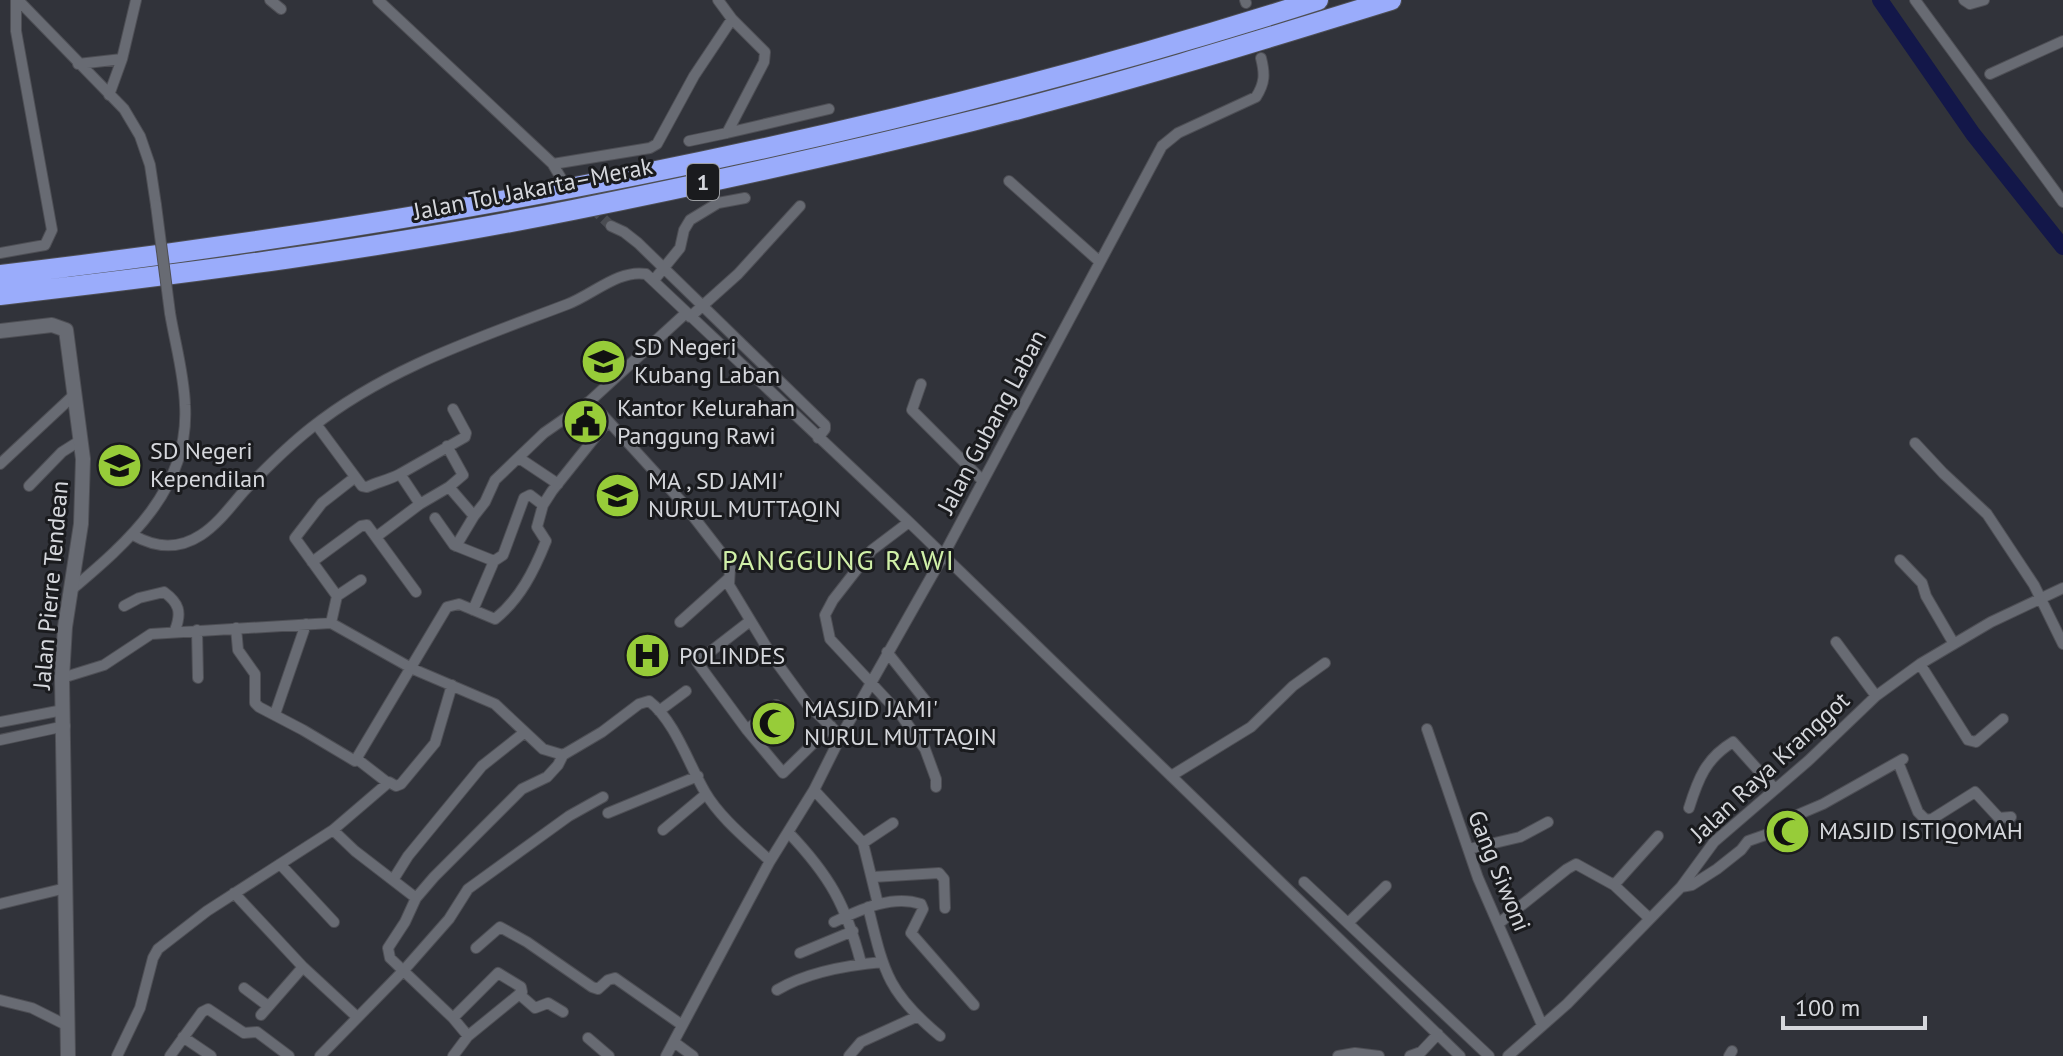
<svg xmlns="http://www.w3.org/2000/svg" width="2063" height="1056" font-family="'PT Sans',sans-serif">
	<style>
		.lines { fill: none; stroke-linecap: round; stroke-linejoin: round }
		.river { stroke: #131749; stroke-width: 16 }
		.minor-tunnel { stroke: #4a4c52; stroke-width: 10; stroke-dasharray: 10 5; stroke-linecap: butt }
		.minor-casing { stroke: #4e4f55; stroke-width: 12 }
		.tertiary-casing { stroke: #4e4f55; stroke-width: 16 }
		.motorway-casing { stroke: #4e4f55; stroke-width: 22 }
		.minor { stroke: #686b73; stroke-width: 10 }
		.tertiary { stroke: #686b73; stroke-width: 14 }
		.motorway { stroke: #9aacfb; stroke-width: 20 }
		.minor-bridge-casing { stroke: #4e4f55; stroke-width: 12; stroke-linecap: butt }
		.minor-bridge { stroke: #686b73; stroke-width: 10 }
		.labels { text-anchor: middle; stroke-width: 6; stroke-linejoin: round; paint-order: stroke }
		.shield { fill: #1a1b1e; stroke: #9d9fa3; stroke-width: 2 }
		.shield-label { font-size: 22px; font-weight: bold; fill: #d5d7dc }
		.street-label { font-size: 24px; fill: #d5d7dc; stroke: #1a1b1e }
		.poi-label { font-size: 24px; fill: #d5d7dc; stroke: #1a1b1e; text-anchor: start }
		.quarter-label { font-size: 28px; letter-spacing: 2px; fill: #d0f0a8; stroke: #1a1b1e }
	</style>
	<rect width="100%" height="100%" fill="#31333a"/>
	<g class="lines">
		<!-- river -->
		<path class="river" d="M1880,0l93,134 90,113"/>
		<!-- minor-tunnel -->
		<path class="minor-tunnel" d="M571,188l40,38"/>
		<defs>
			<path id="minor" d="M18,0l106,109 16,27 10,29 6,40
				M270,0l11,9
				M378,0l175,164 97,-16 7,-4 37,-68 38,-57 -14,-19
				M1245,0l1,3
				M1915,0l148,202
				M1964,0l6,4 14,-4
				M78,64l44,-5
				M1990,74l73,-33
				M109,95l13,-36 14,-59
				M727,133l102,-24
				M689,141l38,-8 37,-71 1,-10 -33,-33
				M552,163l9,15
				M1009,181l91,81
				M611,226l13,6 14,11 187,182v4l-7,9
				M0,253l45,-8 7,-15 -36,-199v-31
				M654,280l26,-32 4,-18 6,-10 28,-17 27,-5
				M686,313l-96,88 92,101 45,58 3,8 -1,17 43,71 35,48 34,32
				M690,317l48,-43 62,-68
				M921,384l-9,26 71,71
				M316,424l46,62 5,1c11,-5 21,-7 33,-13l20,30
				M1915,443l28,30 44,41 47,71 29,59
				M447,446l16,29 -14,12
				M519,458l39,26
				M0,464l75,-70
				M400,474l65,-37 1,-4 -13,-24
				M29,486l33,-34 19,-12
				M474,516l11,-14 10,-22 49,-47 46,-32
				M435,518l19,27 40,16 -21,49
				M909,522l-37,28 -39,50 -8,15 5,24 71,76 24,34 11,30v8
				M133,535c23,13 45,15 68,0 17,-11 30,-29 43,-44 21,-22 43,-44 67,-63 75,-60 168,-90 257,-124 24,-9 51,-35 78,-30l263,248 551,534
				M376,537l44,-33 29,-17 25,29 -18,30
				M1900,560l22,23 4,13 28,48
				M494,561l9,-6 21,-57 6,-3 13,10
				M312,562l49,-36 6,-1 49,67
				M70,591c58,-49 120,-102 115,-186 -1,-31 -10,-62 -15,-92
				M337,596l24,-16
				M124,606l15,-8 25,-6c15,11 18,20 11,38
				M750,621l-53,41 50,68 36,43 48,-47
				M680,622l48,-43
				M331,623l6,-27 -42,-58 27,-35 32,-25
				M236,628l2,22 17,24v29l4,4 44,23 52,31 92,-154 12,-3 36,15c25,-20 39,-48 51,-78l-9,-14 6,-22 9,-14 56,-70
				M197,630l1,48
				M1836,642l40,54
				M887,652l42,53
				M1920,664l48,76 8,2 27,-23
				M62,678l42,-13 47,-31 180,-11 82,46 82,35 48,45 20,6
				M659,711l27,-20
				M275,714l31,-90
				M0,722l63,-12
				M1427,729l51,149 64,147
				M747,730l29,-25
				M0,740l65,-14
				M357,759l31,24
				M1898,762l20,50 8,8 6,-1 43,-27 24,26 12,-1
				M1171,776l80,-49 42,-41 32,-23
				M814,790l49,53 15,61
				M1689,808c9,-29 17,-50 44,-66l42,47
				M608,813l90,-37
				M333,830l22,21 61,47
				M663,830l43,-36
				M788,832c42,44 58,73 73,131
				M863,843l30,-20
				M1469,849l51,-12 28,-15
				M280,864l54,58
				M873,877l66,-4 5,6 1,29
				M393,880l15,-24 74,-90 43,-34
				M1304,882l185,174
				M1614,885l44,-49
				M1681,887l11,-2 25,-16 24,-19 7,-9 20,-7 8,-10 47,-20 80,-45
				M234,893l69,74 54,50
				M0,904l66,-16
				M868,907c16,65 19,85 72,129
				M834,922c26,-12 58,-28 87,-18l2,5 -12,24 63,72
				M1348,923l38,-37
				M1498,924l69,-55 9,-5 38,21 35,33
				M476,948l24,-21 27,15 65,45 6,2 10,-9 7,-2 67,47
				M800,953l53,-22
				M244,988l24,18
				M777,990c30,-18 72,-25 106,-28
				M519,994l16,14 13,-5 15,9
				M0,1000l32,8 36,18
				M261,1015l42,-48
				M453,1018l15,18 -15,20
				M468,1036l54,-44 -1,-5 -23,-14 -45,45 -63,-60 -2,-10 17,-26 11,-24 18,-21 88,-88 25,-12 11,-12 5,-10 39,-23 37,-28 10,-3c26,20 40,64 56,91 15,26 44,49 65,69
				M183,1037l28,19
				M588,1038l21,18
				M674,1042l19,14
				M117,1056l23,-48 13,-50 5,-9 49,-38 126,-81 56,-48 7,4 5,-2 34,-41 17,-58
				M170,1056l32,-44 6,-3 36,24 13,-1 32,24
				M320,1056l84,-86 45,-51 19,-30 101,-73 34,-19
				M666,1056l104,-195 44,-71 27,-54 102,-180 219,-410 16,-13 78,-36c9,-14 9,-23 5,-39
				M849,1056l12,-14 55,-25
				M1338,1056l17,-3 24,3
				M1410,1056l11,-4 17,-18
				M1508,1056l59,-52 114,-117 33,-45 94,-81 68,-65 44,-32 71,-42 72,-34
				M1729,1056l3,-5"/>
			<path id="tertiary" d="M0,331l52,-6 14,5 17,129 -2,65 -16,103 -3,51 6,378"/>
			<path id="motorway" d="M0,275c445,-52 890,-138 1318,-275
				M0,295c192,-22 384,-47 573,-85 134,-27 267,-56 399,-89 141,-35 280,-78 419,-121"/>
		</defs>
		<!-- minor casing -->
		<use href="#minor" class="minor-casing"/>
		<!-- tertiary casing -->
		<use href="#tertiary" class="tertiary-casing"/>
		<!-- motorway casing -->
		<use href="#motorway" class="motorway-casing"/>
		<!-- minor -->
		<use href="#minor" class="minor"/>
		<!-- tertiary -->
		<use href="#tertiary" class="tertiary"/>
		<!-- motorway -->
		<use href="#motorway" class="motorway"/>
		<defs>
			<path id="minor-bridge" d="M156,205l14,108"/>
		</defs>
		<!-- minor-bridge casing -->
		<use href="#minor-bridge" class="minor-bridge-casing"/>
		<!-- minor-bridge -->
		<use href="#minor-bridge" class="minor-bridge"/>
	</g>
	<!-- icons -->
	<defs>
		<symbol id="school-disc" viewBox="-11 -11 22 22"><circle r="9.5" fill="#97cc39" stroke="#1a1b1e"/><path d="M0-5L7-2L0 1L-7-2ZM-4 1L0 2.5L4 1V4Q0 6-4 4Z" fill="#111"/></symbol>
		<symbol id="civic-disc" viewBox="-11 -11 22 22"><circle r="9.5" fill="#97cc39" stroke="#1a1b1e"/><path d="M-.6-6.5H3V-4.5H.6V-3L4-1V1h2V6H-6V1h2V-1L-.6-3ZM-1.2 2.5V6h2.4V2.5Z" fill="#111"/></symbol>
		<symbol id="hospital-disc" viewBox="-11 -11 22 22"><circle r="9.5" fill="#97cc39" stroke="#1a1b1e"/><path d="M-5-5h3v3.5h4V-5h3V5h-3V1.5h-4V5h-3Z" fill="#111"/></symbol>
		<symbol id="mosque-disc" viewBox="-11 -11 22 22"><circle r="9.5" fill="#97cc39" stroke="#1a1b1e"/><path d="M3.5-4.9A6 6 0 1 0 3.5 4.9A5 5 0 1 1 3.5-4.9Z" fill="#111"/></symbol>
	</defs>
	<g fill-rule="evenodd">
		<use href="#school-disc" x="578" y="336" width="51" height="51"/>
		<use href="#civic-disc" x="560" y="396" width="51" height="51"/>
		<use href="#school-disc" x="94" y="440" width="51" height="51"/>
		<use href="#school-disc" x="592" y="470" width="51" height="51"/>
		<use href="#hospital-disc" x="622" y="630" width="51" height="51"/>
		<use href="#mosque-disc" x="748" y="698" width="51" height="51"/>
		<use href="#mosque-disc" x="1762" y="806" width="51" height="51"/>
	</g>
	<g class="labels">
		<!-- shield labels -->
		<rect class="shield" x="687" y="164" width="32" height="36" rx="6"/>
		<g class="shield-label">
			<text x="703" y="190">1</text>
		</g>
		<!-- street labels -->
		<g class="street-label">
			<text transform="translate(533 189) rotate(-11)" y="8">Jalan Tol Jakarta–Merak</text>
			<text transform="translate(992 422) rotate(-62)" y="8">Jalan Gubang Laban</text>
			<text transform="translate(51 585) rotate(-85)" y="8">Jalan Pierre Tendean</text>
			<text transform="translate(1770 767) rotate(-43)" y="8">Jalan Raya Kranggot</text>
			<text transform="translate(1499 871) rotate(68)" y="8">Gang Siwoni</text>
		</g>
		<!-- poi labels -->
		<g class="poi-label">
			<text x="634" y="355">SD Negeri<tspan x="634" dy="28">Kubang Laban</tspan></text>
			<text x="617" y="416">Kantor Kelurahan<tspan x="617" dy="28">Panggung Rawi</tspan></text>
			<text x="150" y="459">SD Negeri<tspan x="150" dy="28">Kependilan</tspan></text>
			<text x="648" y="489">MA , SD JAMI'<tspan x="648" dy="28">NURUL MUTTAQIN</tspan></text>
			<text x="679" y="664">POLINDES</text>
			<text x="804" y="717">MASJID JAMI'<tspan x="804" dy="28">NURUL MUTTAQIN</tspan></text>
			<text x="1819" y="839">MASJID ISTIQOMAH</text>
		</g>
		<!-- quarter labels -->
		<g class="quarter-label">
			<text x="839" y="570">PANGGUNG RAWI</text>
		</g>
	</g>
	<!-- scale -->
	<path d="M1783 1016v12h142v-12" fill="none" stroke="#d5d7dc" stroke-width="4"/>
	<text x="1795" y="1016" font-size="24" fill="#d5d7dc" stroke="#1a1b1e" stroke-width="6" paint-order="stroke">100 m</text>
</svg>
